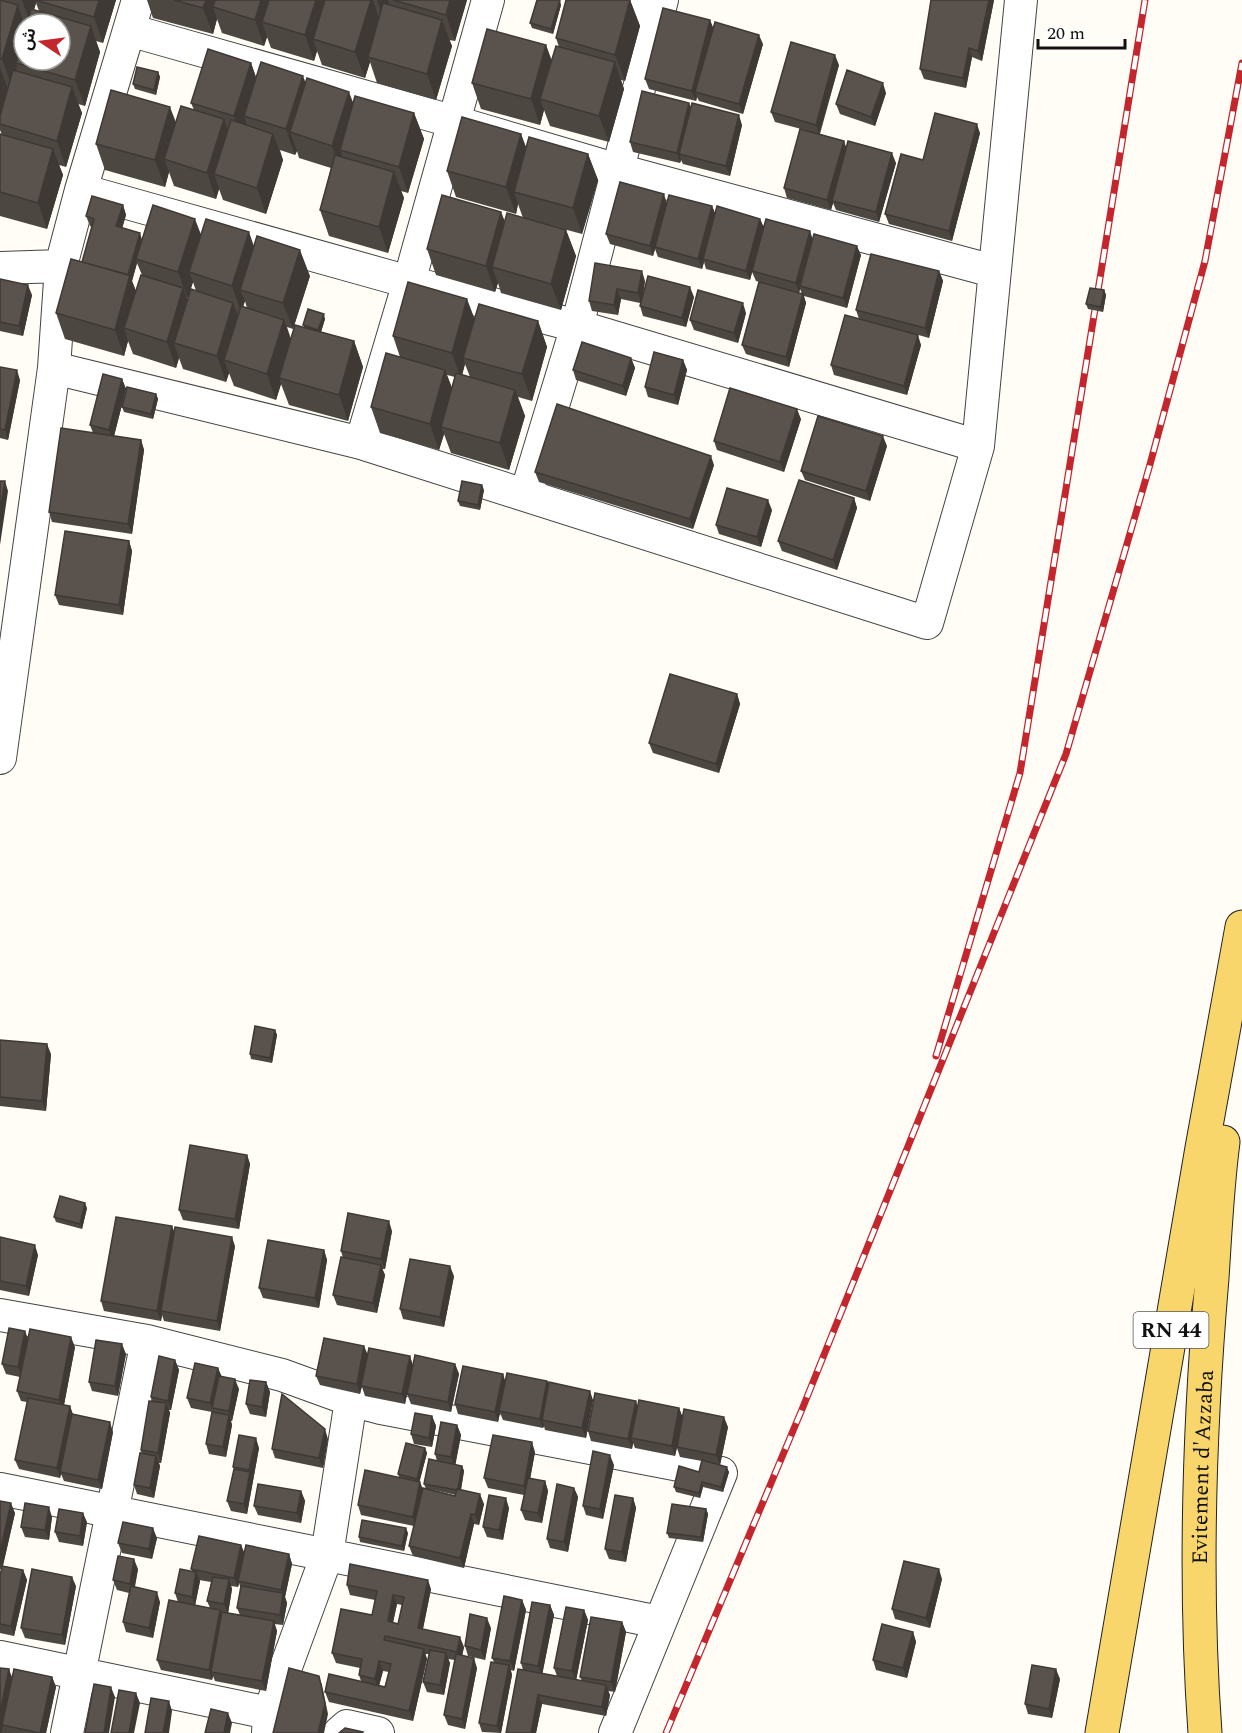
<svg xmlns="http://www.w3.org/2000/svg" width="1242" height="1733" font-family="Spectral,'Noto Sans Arabic',serif">
	<style>
		.lines { fill: none; stroke-linecap: round; stroke-linejoin: round }
		.minor-casing { stroke: #444; stroke-width: 34 }
		.primary-casing { stroke: #222; stroke-width: 35 }
		.minor { stroke: #fff; stroke-width: 32 }
		.primary { stroke: #f9d66b; stroke-width: 33 }
		.rail-casing { stroke: #c4262e; stroke-width: 7 }
		.rail { stroke: #fff; stroke-width: 4.5; stroke-dasharray: 14; stroke-linecap: butt }
		.wall { fill: #4d4742; fill-rule: evenodd }
		.shaded-wall { fill: #3f3936 }
		.building { fill: #5a524d; stroke: #3f3936; stroke-width: 1.5; fill-rule: evenodd }
		.labels { text-anchor: middle; stroke-width: 6; stroke-linejoin: round; paint-order: stroke }
		.shield { fill: #fff; stroke: #585858; stroke-width: 1.5 }
		.shield-label { font-size: 21px; font-weight: bold; fill: #111 }
		.street-label { font-size: 22px; fill: #111; stroke: #fff }
	</style>
	<rect width="100%" height="100%" fill="#fffdf5"/>
	<g class="lines">
		<defs>
			<path id="minor" d="M605,0l53,15
				M129,30l326,92 163,48 375,101
				M81,190l328,92 168,44 401,120
				M0,268l61,-2
				M54,368l307,75 566,180 51,-177 43,-446
				M361,443l48,-161 79,-282
				M526,494l51,-168 85,-326
				M0,758l54,-390 7,-102 20,-76 57,-190
				M0,1315l147,26 135,34 69,25
				M0,1489l659,133
				M0,1657l269,56
				M67,1733l80,-392
				M268,1733l1,-20 58,-158 24,-155 30,8 340,65 -106,260
				M339,1733l8,-7 31,7"/>
			<g id="primary">
				<path d="M1102,1733l100,-585 40,-221"/>
				<path id="s1" d="M1205,1733c-11,-152 -6,-304 7,-455 3,-45 5,-91 11,-136"/>
			</g>
		</defs>
		<!-- minor casing -->
		<use href="#minor" class="minor-casing"/>
		<!-- primary casing -->
		<use href="#primary" class="primary-casing"/>
		<!-- minor -->
		<use href="#minor" class="minor"/>
		<!-- primary -->
		<use href="#primary" class="primary"/>
		<defs>
			<path id="rail" d="M936,1056l84,-283 125,-773
				M666,1733l137,-326 263,-653 83,-286 56,-207 37,-198"/>
		</defs>
		<!-- rail casing -->
		<use href="#rail" class="rail-casing"/>
		<!-- rail -->
		<use href="#rail" class="rail"/>
	</g>
	<!-- wall -->
	<path class="wall" d="M0,0h116l-13,43 -7,-2 4,11 -15,54 -7,-2 4,9 -16,54 -7,-2 4,10 -16,54 -47,-13v-82l2,1 -2,-5zM36,3l3,8 -5,-1zM23,21l4,1 -3,38z
		M147,0h320l-12,41 -6,-1 3,6 -16,54 -59,-17 -7,-21 -5,16 -43,-13 -5,-14 -3,10 -43,-13 -4,-11 -3,9 -42,-13 -5,-14 -4,15 -60,-16z
		M630,0l10,26 -15,55 -4,-1 3,9 -15,53 -59,-16 -6,-16 -4,15 -59,-16 -9,-26 74,-38 6,16 7,-14 -3,-9z
		M931,0h63l-12,61 -10,-4 -6,31 -42,-9 -4,-10z
		M561,5l-8,29 -21,-6 -2,-5z
		M710,20l3,8 50,16 -20,70 -44,-13 -2,-4 -1,4 -47,-12 -4,-10z
		M251,63l5,14 50,5 47,21 61,10 10,26 -16,54 -7,-2 3,7 -16,55 -59,-17 -9,-26 11,-42 -32,-10 -2,-7 -2,4 -15,-5 3,10 -17,54 -43,-14 -4,-11 -3,10 -42,-13 -5,-14 -4,15 -60,-17 -9,-26 80,-21 18,-13 -3,-7z
		M839,65l-19,69 24,7 2,8 50,14 -17,59 -43,-12 -3,-7 -2,7 -44,-12 -3,-10 21,-58 -30,-8 -4,-10z
		M158,72l2,5 -4,18 -21,-6 -2,-5z
		M886,93l-11,33 -35,-12 -4,-10z
		M691,107l51,18 -12,51 -47,-12 -2,-4 -1,3 -47,-11 -3,-10z
		M980,133l-28,108 -63,-17 -4,-10 38,-54z
		M521,134l5,14 62,6 10,26 -16,54 -59,-16 -5,-14 -2,10 -60,-17 -9,-26z
		M667,202l45,4 3,7 45,6 4,9 46,3 2,7 49,17 -14,53 -43,-12 2,7 -17,64 -43,-13 -4,-9 60,-51 -2,-5 -1,4 -43,-12 -4,-9 -2,8 -44,-11 -2,-7 -2,7 -44,-12 -3,-8 -2,7 -43,-12 -4,-10z
		M123,205l3,10 -4,13 20,12 59,-5 53,12 56,29 -17,53 -6,-2 4,12 13,-12 -1,-2 22,-6 -4,13 33,9 9,26 -15,54 -59,-16 -8,-21 -5,16 -42,-14 -5,-13 -3,9 -43,-13 -4,-11 -3,10 -43,-14 -5,-13 -4,15 -59,-17 -9,-26 26,-51 10,-35 -2,-1 -4,-10zM137,263l5,12 -6,16 -4,-10zM193,282l3,9 -8,8 -1,-1zM245,301l2,7 -4,-1z
		M501,212l4,10 61,8 10,26 -15,54 -60,-17 -3,-10 -3,9 -59,-17 -9,-26z
		M595,263l50,18 -2,14 51,2 -8,30 -43,-11 -3,-10v-3l-19,-4 -3,16 -26,-4 -3,-10z
		M939,271l4,10 -14,57 -14,-4 6,11 -14,50 -73,-20 -3,-10 28,-46 -3,-9z
		M0,279l32,16 -9,41 -23,-5z
		M1104,290l2,5 -3,17 -15,-3 -2,-5z
		M746,313l-8,30 -44,-13 -4,-10z
		M474,319l64,2 9,26 -15,54 -14,-4 7,19 -16,54 -58,-17 -7,-19 -5,16 -59,-17 -9,-26 29,-50 -7,-21zM465,364l5,13 -8,-2zM447,375l8,2 -3,11z
		M631,358l4,10 -9,28 -50,-16 -3,-10z
		M683,360l4,10 -9,35 -30,-8 -3,-10z
		M0,367l20,13 -12,60 -8,-2z
		M122,379l4,10 -12,47 27,4 3,10 -12,84 -80,-12 -3,-10 44,-79 -3,-8z
		M156,394l2,5 -5,20 -29,-7 -2,-5z
		M801,419l-17,53 -67,-22 -3,-9z
		M887,446l-17,55 -65,-21 -4,-9z
		M714,465l-21,64 -154,-47 -4,-10z
		M484,490l-4,20 -20,-4 -2,-5z
		M854,498l3,10 -20,62 -55,-19 -4,-10z
		M772,510l-11,37 -42,-13 -3,-9z
		M129,541l3,10 -9,64 -64,-10 -4,-10z
		M737,694l3,10 -21,69 -66,-20 -4,-10z
		M275,1030l2,5 -5,28 -21,-4 -1,-5z
		M0,1040l51,14 -5,57 -46,-5z
		M247,1155l3,9 -11,65 -56,-9 -4,-10z
		M87,1208l-5,21 -26,-7 -2,-5z
		M392,1231l-7,38h-3l3,6 -8,38 -40,-8 -4,-10 10,-37 -2,-7z
		M174,1233l61,13 -15,85 -56,-10 -2,-6 -1,6 -57,-10 -3,-10z
		M0,1237l38,18 -9,41 -29,-6z
		M324,1250l3,10 -8,48 -56,-10 -4,-10z
		M454,1276l-10,51 -41,-8 -3,-10z
		M28,1338l47,9 -11,58 6,1 3,8 40,18 -11,57 -38,-8 -3,-7 -1,4 -41,-9 -4,-9 12,-58 -6,-1 -4,-10 3,-14 -14,-3 -4,-10z
		M126,1354l-8,42 -26,-5 -3,-9z
		M368,1355l42,1 3,10 42,-2 4,10 -8,38 -40,-8 -4,-10 -2,10 -40,-8 -3,-9 -2,7 -40,-9 -4,-9z
		M175,1360l4,10 -8,40h-2l1,3 -9,50h-2l1,3 -6,32 -17,-4 -3,-9 8,-32 -1,-3 11,-49 -1,-4z
		M218,1368l3,9 18,12 -7,32h-1l1,4 -6,32 -17,-3 -3,-10 6,-32 -21,-4 -4,-10z
		M503,1374l2,7h42l2,4 44,15 -7,38 -41,-8 -1,-4 -1,2 -40,-8 -3,-7 -2,9 -40,-8 -3,-10z
		M266,1382l4,10 -4,25 -16,-3 -4,-10z
		M638,1406l41,2 3,8 46,11 -8,38 9,7 -6,20 -20,-5 -3,11 -24,-6 -2,-5 25,-15 3,-11 -22,-4 -3,-9 -2,8 -40,-8 -2,-5 -1,6 -41,-8 -3,-10z
		M432,1416l4,10 -4,21 -18,-3 -3,-10z
		M457,1425l4,10 -6,30 7,1 2,5 -3,19 23,14 -5,21 -5,-1 -10,44 -51,-12 -4,-10 5,-20 -53,-11 -3,-10 41,-28 -1,-3 27,-26 2,5 -8,29 4,7h3l-2,-5 13,-23 -2,-7zM429,1489l27,6 -1,1z
		M328,1439l-5,29 -48,-10 -3,-9z
		M259,1448l-12,66 -16,-3 -4,-10 7,-32 -1,-2z
		M535,1452l-5,27 15,2 3,10 -6,32 -17,-3 -4,-10 3,-15 -36,-7 -4,-10z
		M614,1465l-11,54 -17,-4 -3,-9z
		M574,1488l4,9 -10,55 -18,-4 -3,-9z
		M301,1491l4,10 -4,22 -43,-8 -4,-9z
		M633,1498l3,10 -10,54 -17,-3 -4,-10z
		M0,1501l15,12 -12,53 20,4 4,10 -13,56 -14,-3v-61l1,2 1,-5h-2z
		M509,1508l-6,32 -16,-3 -4,-10z
		M706,1509l2,5 -5,28 -34,-4 -2,-5z
		M52,1517l-3,23 -24,-3 -4,-10z
		M87,1522l-4,24 -24,-4 -4,-10z
		M408,1533l-4,18 -44,-9 -1,-5z
		M157,1538l-5,21 -30,-6 -4,-10z
		M241,1545l3,8 45,1 3,10 -7,33 2,6 -4,22 -9,-1 3,7 -11,60 -51,-10 -2,-5 -1,4 -51,-10 -4,-10 21,-58 -3,-9 17,-22 -1,-2zM199,1580l12,2 -4,19 3,7 -15,-3 5,-24zM239,1583l2,6 -4,19 3,7 -12,-2 4,-24 -1,-3 7,1z
		M138,1569l-3,18 25,15 -7,36 -27,-6 -3,-10 6,-29 -12,-3 -4,-10z
		M942,1579l-12,49 -35,-9 -3,-10z
		M347,1585l84,4 -8,40 41,18 -2,9 15,12 -12,61 -17,-4 -4,-10 11,-55 -7,-1 2,4 -6,32 -17,-3 -4,-10 6,-28h-4l2,5 -14,62 -84,-19 -4,-10 36,-11 -2,-6 1,-7 -24,-5 -4,-10 40,-38 3,-15 -25,-5zM397,1604l5,1 -4,19 -5,-1zM383,1671l6,1 -4,15 -6,-1z
		M76,1586l-11,59 -40,-7 -4,-10z
		M522,1600l4,10 -12,61 -3,-1 1,5 -11,58 -19,-1 -3,-9 15,-61 -2,-4z
		M550,1605l4,10 -12,59 15,2 -3,-8 30,-58 4,10 -12,60 6,1 -2,-4 42,-55 4,10 -11,60 -7,-1 2,4 -4,21 -64,-12 -6,29h-30l17,-63 -2,-7z
		M491,1628l-6,32 -17,-4 -3,-10z
		M913,1632l3,10 -9,36 -31,-8 -3,-10z
		M9,1669l3,9 40,-1 4,10 -10,46h-46z
		M1060,1679l-8,39 -24,-4 -3,-10z"/>
	<!-- shaded-wall -->
	<path class="shaded-wall" d="M22,0h15h-2l1,3 -6,20z
		M99,0h17l-13,43 -9,-26z
		M206,0h16l-9,7 4,12 -4,15 -10,-26z
		M261,0h18l-17,22 5,15 -3,9 -9,-26z
		M316,0h12l-15,39 4,12 -3,10 -9,-26z
		M371,0h2l8,25 -13,32 2,5 -5,16 -10,-26z
		M377,0h11l1,3 -5,16z
		M450,0h17l-12,41 -9,-26z
		M560,0l1,5 -8,29 -2,-5z
		M630,0l10,26 -15,55 -10,-26z
		M989,0h5l-12,61 -4,-10z
		M18,5l6,19v18l-8,21 1,4 -5,19 -10,-27z
		M442,20l10,26 -16,54 -9,-26z
		M710,20l4,10 -19,62 2,5 -1,4 -4,-10z
		M91,26l9,26 -15,54 -10,-26z
		M759,35l4,9 -20,70 -4,-10z
		M546,45l9,27 -15,27 4,11 -4,15 -9,-26z
		M969,48l3,9 -6,31 -3,-10z
		M835,55l4,10 -20,69 -3,-9z
		M615,62l9,27 -15,53 -10,-26z
		M251,63l9,26 -16,27 4,11 -5,15 -9,-26z
		M0,68l9,24 -9,30z
		M158,72l2,5 -4,18 -2,-5z
		M303,76l10,26 -23,30 7,19 -2,4 -9,-26z
		M883,83l3,10 -11,33 -4,-9z
		M72,87l10,26 -16,54 -9,-26z
		M349,92l10,26 -19,32 5,13 -3,9 -10,-26z
		M689,103l4,9 -14,42 2,6 -1,3 -3,-10z
		M170,107l10,26 -16,26 5,13 -4,15 -10,-27z
		M414,113l10,26 -16,54 -9,-26z
		M739,115l3,10 -12,51 -4,-10z
		M224,119l9,26 -19,29 5,15 -3,10 -9,-26z
		M977,124l3,9 -28,108 -3,-10z
		M273,134l10,26 -17,54 -9,-26z
		M521,134l10,26 -17,32 4,12 -2,10 -10,-27z
		M844,141l3,9 -15,51 1,2 -2,7 -4,-10z
		M53,149l10,26 -16,54 -9,-26z
		M892,153l4,10 -17,59 -3,-10z
		M588,154l10,26 -16,54 -9,-26z
		M394,172l10,26 -16,55 -9,-26z
		M664,194l3,10 -12,43v2l-2,7 -3,-10z
		M123,205l3,10 -6,21 -4,-10z
		M712,206l4,10 -13,43 1,3 -2,7 -4,-10z
		M501,212l10,26 -19,29 6,16 -3,9 -9,-26z
		M195,219l10,26 -16,27 4,10 -5,17 -10,-27z
		M760,219l4,9 -14,52 -4,-9z
		M566,230l10,26 -15,54 -10,-26z
		M810,231l3,10 -13,45v3l-1,4 -3,-10z
		M249,232l9,26 -18,32 5,11 -4,11 -9,-26z
		M140,233l3,10 -7,16 1,4 -5,18 8,21 -16,26 4,13 -4,15 -9,-26 12,-54z
		M857,246l4,9 -14,53 -4,-10z
		M300,250l10,26 -17,53 -10,-26z
		M642,271l3,10 -4,22 -3,-10z
		M939,271l4,10 -14,57 -4,-10z
		M28,285l4,10 -9,41 -4,-10z
		M690,287l4,10 -8,30 -4,-9z
		M183,288l10,26 -19,29 5,15 -3,10 -9,-26z
		M617,289l4,10 -3,16 -4,-10z
		M1104,290l2,5 -3,17 -2,-5z
		M803,294l3,9 -17,64 -3,-10z
		M467,299l10,26 -14,33 2,6 -4,15 -9,-26z
		M233,303l10,26 -19,31 5,13 -3,9 -9,-26z
		M743,303l3,10 -8,30 -4,-10z
		M324,314l1,5 -5,16 -2,-5z
		M284,320l9,26 -14,32 2,6 -5,16 -9,-26z
		M538,321l9,26 -15,54 -10,-27z
		M918,335l3,10 -14,50 -3,-9z
		M354,341l9,26 -15,54 -9,-26z
		M631,358l4,10 -9,28 -3,-10z
		M683,360l4,10 -9,35 -4,-10z
		M17,370l3,10 -12,60 -3,-10z
		M445,370l10,26 -14,31 3,7 -5,16 -9,-26z
		M122,379l4,10 -13,51 -4,-10z
		M515,390l10,26 -16,54 -9,-27z
		M156,394l2,5 -5,20 -2,-5z
		M797,409l4,10 -17,53 -4,-10z
		M883,436l4,10 -17,55 -4,-10z
		M141,440l3,10 -12,84 -4,-10z
		M711,456l3,9 -21,64 -3,-10z
		M5,481l3,10 -8,54v-34z
		M482,485l2,5 -4,20 -2,-5z
		M854,498l3,10 -20,62 -4,-10z
		M768,500l4,10 -11,37 -4,-10z
		M129,541l3,10 -9,64 -4,-10z
		M737,694l3,10 -21,69 -3,-9z
		M275,1030l2,5 -5,28 -2,-5z
		M47,1044l4,10 -5,57 -4,-10z
		M247,1155l3,9 -11,65 -4,-10z
		M85,1203l2,5 -5,21 -2,-5z
		M389,1221l3,10 -7,38 -4,-10z
		M172,1226l4,10 -15,75 1,4 -1,6 -4,-10z
		M232,1237l3,9 -15,85 -3,-10z
		M35,1245l3,10 -9,41 -3,-10z
		M324,1250l3,10 -8,48 -4,-10z
		M381,1265l4,10 -8,38 -4,-10z
		M450,1266l4,10 -10,51 -4,-10z
		M25,1331l4,10 -7,36 -4,-10z
		M71,1337l4,10 -12,63 -4,-10z
		M122,1344l4,10 -8,42 -3,-10z
		M364,1346l4,9 -8,39 -3,-10z
		M410,1356l3,10 -8,38 -3,-10z
		M175,1360l4,10 -8,40 -3,-9z
		M455,1364l4,10 -8,38 -3,-10z
		M218,1368l4,9 -10,31 -2,-5z
		M503,1374l3,10 -7,27 1,2 -2,9 -3,-10z
		M235,1379l4,10 -7,32 -3,-10z
		M547,1381l4,10 -9,29 2,6 -1,2 -3,-9z
		M266,1382l4,10 -4,25 -4,-10z
		M590,1391l3,9 -7,38 -4,-10z
		M636,1401l3,10 -8,27 2,5 -1,6 -4,-10z
		M166,1403l4,10 -9,50 -3,-10z
		M70,1406l3,10 -13,56 1,2 -1,4 -3,-10z
		M679,1408l4,10 -8,38 -3,-10z
		M229,1415l3,10 -6,32 -3,-10z
		M432,1416l4,10 -4,21 -3,-9z
		M724,1417l4,10 -8,38 -4,-10z
		M110,1422l3,10 -11,57 -4,-9z
		M457,1425l4,10 -6,32 -4,-10z
		M325,1429l3,10 -5,29 -4,-10z
		M256,1438l3,10 -12,66 -3,-10z
		M532,1442l3,10 -8,44 -3,-10z
		M425,1448l2,5 -8,31 -2,-5z
		M610,1455l4,10 -11,54 -3,-10z
		M156,1456l4,10 -6,32 -4,-10z
		M462,1466l2,5 -4,24 -2,-5z
		M727,1467l2,5 -6,20 -2,-5z
		M545,1481l3,10 -6,32 -4,-10z
		M420,1482l4,10 -7,35 -4,-10z
		M702,1482l1,5 -3,11 -1,-5z
		M574,1488l4,9 -10,55 -4,-10z
		M301,1491l4,10 -4,22 -4,-10z
		M480,1494l4,10 -5,21 -4,-10z
		M506,1498l3,10 -6,32 -4,-10z
		M633,1498l3,10 -10,54 -4,-10z
		M11,1503l4,10 -13,56 -2,-5v-12z
		M49,1507l3,10 -3,23 -4,-10z
		M706,1509l2,5 -5,28 -2,-5z
		M83,1513l4,9 -4,24 -3,-10z
		M471,1514l3,10 -10,44 -4,-10z
		M153,1528l4,10 -5,21 -3,-10z
		M406,1528l2,5 -4,18 -2,-5z
		M241,1545l4,9 -7,27 1,2 -1,4 -4,-9z
		M289,1554l3,10 -7,33 2,6 -4,22 -3,-10 3,-19 -2,-6z
		M134,1559l4,10 -5,25 -3,-10z
		M939,1569l3,10 -12,49 -4,-10z
		M23,1570l4,10 -13,56 -3,-10z
		M196,1572l4,9 -5,25 -3,-9z
		M72,1577l4,9 -11,59 -3,-10z
		M229,1579l3,10 -4,25 -4,-10z
		M428,1580l3,9 -10,49 -3,-10z
		M157,1592l3,10 -7,36 -4,-10z
		M393,1595l4,9 -6,27 -3,-10z
		M522,1600l4,10 -12,61 -4,-10z
		M550,1605l4,10 -12,61 -4,-10z
		M220,1610l3,10 -12,52 2,4 -1,4 -3,-10z
		M584,1610l4,10 -12,61 -4,-10z
		M487,1618l4,10 -6,32 -4,-10z
		M274,1621l3,10 -11,60 -4,-10z
		M622,1622l4,10 -11,60 -4,-10z
		M913,1632l3,10 -9,36 -4,-10z
		M460,1637l4,10 -3,14 -4,-9z
		M424,1649l3,10 -14,62 -4,-10z
		M446,1653l4,10 -6,32 -4,-10z
		M474,1658l3,10 -12,61 -3,-10z
		M379,1661l4,10 -5,18 -3,-10z
		M509,1665l3,10 -11,58h-1l-3,-7z
		M9,1669l3,10 -10,46 1,2 -2,6h-1v-20z
		M1056,1669l4,10 -8,39 -3,-9z
		M319,1676l3,9 6,29 -4,19h-6z
		M52,1677l4,10 -10,46h-6z
		M606,1685l4,10 -4,21 -4,-9z
		M111,1687l4,10 -6,36h-5z
		M136,1693l4,10 -6,30h-5z
		M538,1695l4,9 -6,29h-5z
		M169,1701l3,10 -3,22h-6z
		M228,1713l4,10 -2,10h-6z"/>
	<!-- building -->
	<path class="building" d="M0,0l18,5 -16,54h-2z
		M35,0h64l-5,17z
		M174,0h32l-3,8z
		M215,0h46l-6,20 -42,-13z
		M269,0h47l-11,35 -43,-13z
		M325,0h46l-16,52 -42,-13z
		M393,0h57l-4,15z
		M537,0h23l-9,29 -21,-6z
		M566,0h64l-15,55 -59,-17z
		M931,0h58l-11,51 -9,-3 -6,30 -43,-9z
		M383,3l59,17 -15,54 -59,-17z
		M663,8l47,12 -18,71 -47,-12z
		M31,9l60,17 -16,54 -59,-17 8,-29v26h36v-36h-33z
		M715,22l44,13 -20,69 -44,-12z
		M487,29l59,16 -15,54 -59,-16z
		M791,42l44,13 -19,70 -45,-13z
		M556,46l59,16 -16,54 -59,-17z
		M208,49l43,14 -17,53 -43,-13z
		M261,62l42,14 -17,53 -42,-13z
		M137,67l21,5 -4,18 -21,-6z
		M13,70l59,17 -15,54 -57,-17v-8z
		M847,70l36,13 -12,34 -35,-13z
		M307,78l42,14 -17,54 -42,-14z
		M111,90l59,17 -15,53 -59,-16z
		M642,91l47,12 -12,50 -47,-11z
		M355,96l59,17 -15,54 -59,-17z
		M692,103l47,12 -13,51 -47,-12z
		M181,106l43,13 -17,54 -43,-14z
		M935,113l42,11 -28,107 -64,-17 16,-60 22,6z
		M462,117l59,17 -15,53 -59,-16z
		M231,120l42,14 -16,54 -43,-14z
		M800,129l44,12 -17,59 -43,-12z
		M0,134l53,15 -15,54 -38,-11z
		M529,137l59,17 -15,54 -59,-16z
		M848,141l44,12 -16,59 -44,-11z
		M335,155l59,17 -15,55 -59,-17z
		M620,182l44,12 -14,52 -44,-12z
		M442,195l59,17 -15,54 -59,-17z
		M669,195l43,11 -14,53 -43,-12z
		M92,196l31,9 -7,21 24,7 -12,42 -46,-13 12,-43 -8,-3z
		M153,205l42,14 -17,53 -42,-13z
		M717,206l43,13 -14,52 -43,-12z
		M507,213l59,17 -15,54 -59,-17z
		M206,219l43,13 -17,54 -43,-14z
		M766,219l44,12 -14,52 -44,-12z
		M814,234l43,12 -14,52 -43,-12z
		M257,236l43,14 -17,53 -43,-13z
		M871,254l68,17 -14,57 -69,-18z
		M71,259l59,16 -15,55 -59,-17z
		M595,263l47,8 -4,22 -21,-4 -3,16 -25,-4z
		M141,275l42,13 -16,54 -43,-14z
		M648,276l42,11 -8,31 -42,-12z
		M0,279l28,6 -9,41 -19,-4z
		M408,282l59,17 -15,54 -59,-17z
		M759,282l44,12 -17,63 -44,-12z
		M1090,288l14,2 -3,17 -15,-3z
		M191,289l42,14 -16,53 -43,-13z
		M698,290l45,13 -9,30 -44,-13z
		M479,304l59,17 -16,53 -59,-16z
		M241,306l43,14 -17,54 -43,-14z
		M308,309l16,5 -6,16 -15,-5z
		M845,315l73,20 -14,51 -73,-21z
		M295,325l59,16 -15,54 -60,-17z
		M582,342l49,16 -8,28 -50,-16z
		M654,352l29,8 -9,35 -29,-8z
		M386,353l59,17 -15,54 -59,-17z
		M0,367l17,3 -12,60 -5,-1z
		M456,373l59,17 -15,53 -59,-16z
		M103,374l19,5 -13,51 -19,-5z
		M127,387l29,7 -5,20 -29,-7z
		M730,388l67,21 -17,53 -66,-21z
		M557,404l154,52 -21,63 -155,-47z
		M818,416l65,20 -17,55 -65,-20z
		M61,428l80,12 -13,84 -79,-12z
		M799,480l55,18 -21,62 -55,-19z
		M0,481h5l-5,30z
		M462,481l20,4 -4,20 -20,-4z
		M727,488l41,12 -11,37 -41,-12z
		M65,531l64,10 -10,64 -64,-10z
		M670,674l67,20 -21,70 -67,-21z
		M255,1026l20,4 -5,28 -20,-4z
		M0,1040l47,4 -5,57 -42,-4z
		M190,1145l57,10 -12,64 -56,-9z
		M60,1196l25,7 -5,21 -26,-7z
		M348,1213l41,8 -8,38 -40,-8z
		M116,1217l56,9 -15,85 -56,-10z
		M175,1227l57,10 -15,84 -56,-10z
		M0,1237l35,8 -9,41 -26,-5z
		M268,1240l56,10 -9,48 -56,-10z
		M341,1257l40,8 -8,38 -40,-8z
		M410,1259l40,7 -10,51 -40,-8z
		M9,1328l16,3 -7,36 -16,-3z
		M30,1329l41,8 -12,63 -42,-9z
		M324,1338l40,8 -7,38 -41,-8z
		M96,1340l26,4 -7,42 -26,-4z
		M369,1348l41,8 -8,38 -41,-8z
		M415,1355l40,9 -7,38 -41,-8z
		M159,1356l16,4 -7,41 -17,-4z
		M195,1363l23,5 -8,35 -23,-5z
		M463,1366l40,8 -8,38 -40,-8z
		M507,1373l40,8 -7,38 -41,-8z
		M219,1376l16,3 -6,32 -17,-3z
		M250,1380l16,2 -4,25 -16,-3z
		M549,1382l41,9 -8,37 -40,-8z
		M595,1393l41,8 -8,38 -40,-8z
		M282,1394l43,35 -6,29 -47,-9z
		M28,1398l42,8 -13,62 -42,-8z
		M639,1400l40,8 -7,38 -41,-8z
		M149,1401l17,2 -8,50 -17,-3z
		M684,1409l40,8 -8,38 -39,-8z
		M212,1412l17,3 -6,32 -17,-3z
		M415,1413l17,3 -3,22 -18,-4z
		M72,1414l38,8 -12,58 -38,-8z
		M441,1422l16,3 -6,32 -16,-3z
		M239,1435l17,3 -7,32 -16,-3z
		M493,1435l39,7 -8,44 -40,-8z
		M406,1443l19,5 -8,31 -19,-5z
		M593,1451l17,4 -10,54 -17,-3z
		M140,1453l16,3 -6,32 -16,-3z
		M429,1459l33,7 -4,23h-1v1l-33,-6z
		M702,1460l25,7 -6,20 -19,-5 -3,11 -25,-6 5,-21 20,6z
		M234,1469l16,3 -6,32 -17,-3z
		M365,1470l55,12 -7,35 -55,-12z
		M528,1478l17,3 -7,32 -17,-3z
		M258,1484l43,7 -4,22 -43,-7z
		M557,1484l17,4 -10,54 -17,-3z
		M423,1488l32,8 2,-7 23,5 -5,21 -4,-1 -11,44 -51,-12z
		M489,1495l17,3 -7,32 -16,-3z
		M615,1495l18,3 -11,54 -17,-3z
		M0,1501l11,2 -11,49z
		M25,1503l24,4 -4,23 -24,-3z
		M672,1504l34,5 -5,28 -34,-4z
		M59,1509l24,4 -3,23 -25,-4z
		M362,1520l44,8 -4,18 -43,-9z
		M123,1522l30,6 -4,21 -31,-6z
		M199,1536l42,9 -7,33 -43,-9z
		M246,1545l43,9 -8,36 -43,-9z
		M118,1556l16,3 -4,25 -17,-4z
		M904,1561l35,8 -13,49 -34,-9z
		M350,1564l78,16 -10,48 42,9 -3,15 -72,-16 -1,4 40,9 -15,62 -84,-19 4,-18 56,13 6,-23 -12,-3 -4,18 -16,-4 3,-16 -30,-6 9,-44 31,6 5,-24 -30,-6zM393,1595l11,2 -6,27 -10,-3z
		M2,1566l21,4 -12,56 -11,-2v-48z
		M32,1569l40,8 -10,58 -41,-7z
		M180,1569l16,3 -4,25 -17,-4z
		M213,1577l16,2 -5,25 -17,-3z
		M131,1586l26,6 -8,36 -26,-6z
		M241,1586l42,7 -3,22 -43,-7z
		M504,1596l18,4 -12,61 -18,-3z
		M169,1600l51,10 -11,60 -52,-10z
		M532,1602l18,3 -12,61 -17,-3z
		M566,1607l18,3 -12,61 -18,-3z
		M222,1612l52,9 -12,60 -51,-9z
		M470,1614l17,4 -6,32 -16,-4z
		M591,1617l31,5 -11,60 -31,-5z
		M882,1624l31,8 -10,36 -30,-8z
		M430,1650l16,3 -6,32 -17,-3z
		M456,1654l18,4 -12,61 -18,-4z
		M491,1662l18,3 -12,61 -18,-3z
		M1032,1665l24,4 -7,40 -24,-5z
		M0,1668l9,1 -9,44z
		M289,1668l30,8 6,28 -7,29h-45z
		M14,1669l38,8 -12,56 -38,-8z
		M518,1669l88,16 -4,22 -64,-12 -7,38h-25z
		M94,1684l17,3 -7,46h-19z
		M119,1690l17,3 -7,40h-18z
		M151,1698l18,3 -6,32h-18z
		M211,1709l17,4 -4,20h-19z
		M345,1728l18,4 -1,1h-23z"/>
	<g class="labels">
		<!-- shield labels -->
		<rect class="shield" x="1133.5" y="1312" width="75" height="36" rx="4.5"/>
		<g class="shield-label">
			<text x="1171" y="1337">RN 44</text>
		</g>
		<!-- street labels -->
		<g class="street-label">
			<text dy="8" stroke="none"><textPath href="#s1" startOffset="266">Evitement d'Azzaba</textPath></text>
		</g>
	</g>
	<!-- north arrow -->
	<g transform="translate(42 42) rotate(283)"><circle r="28" fill="#ffffff" stroke="#a0a0a0" stroke-width="1.5"/>
	<path d="M0-4.5L10 22L0 15L-10 22Z" fill="#c4262e"/>
	<text y="-9" font-size="16" font-weight="bold" text-anchor="middle" fill="#111111">ش</text>
	</g>
	<!-- scale -->
	<path d="M1038 39v9h87v-9" fill="none" stroke="#111111" stroke-width="3"/>
	<text x="1047" y="39" font-size="18" fill="#111111" stroke="#ffffff" stroke-width="4.5" paint-order="stroke">20 m</text>
</svg>
